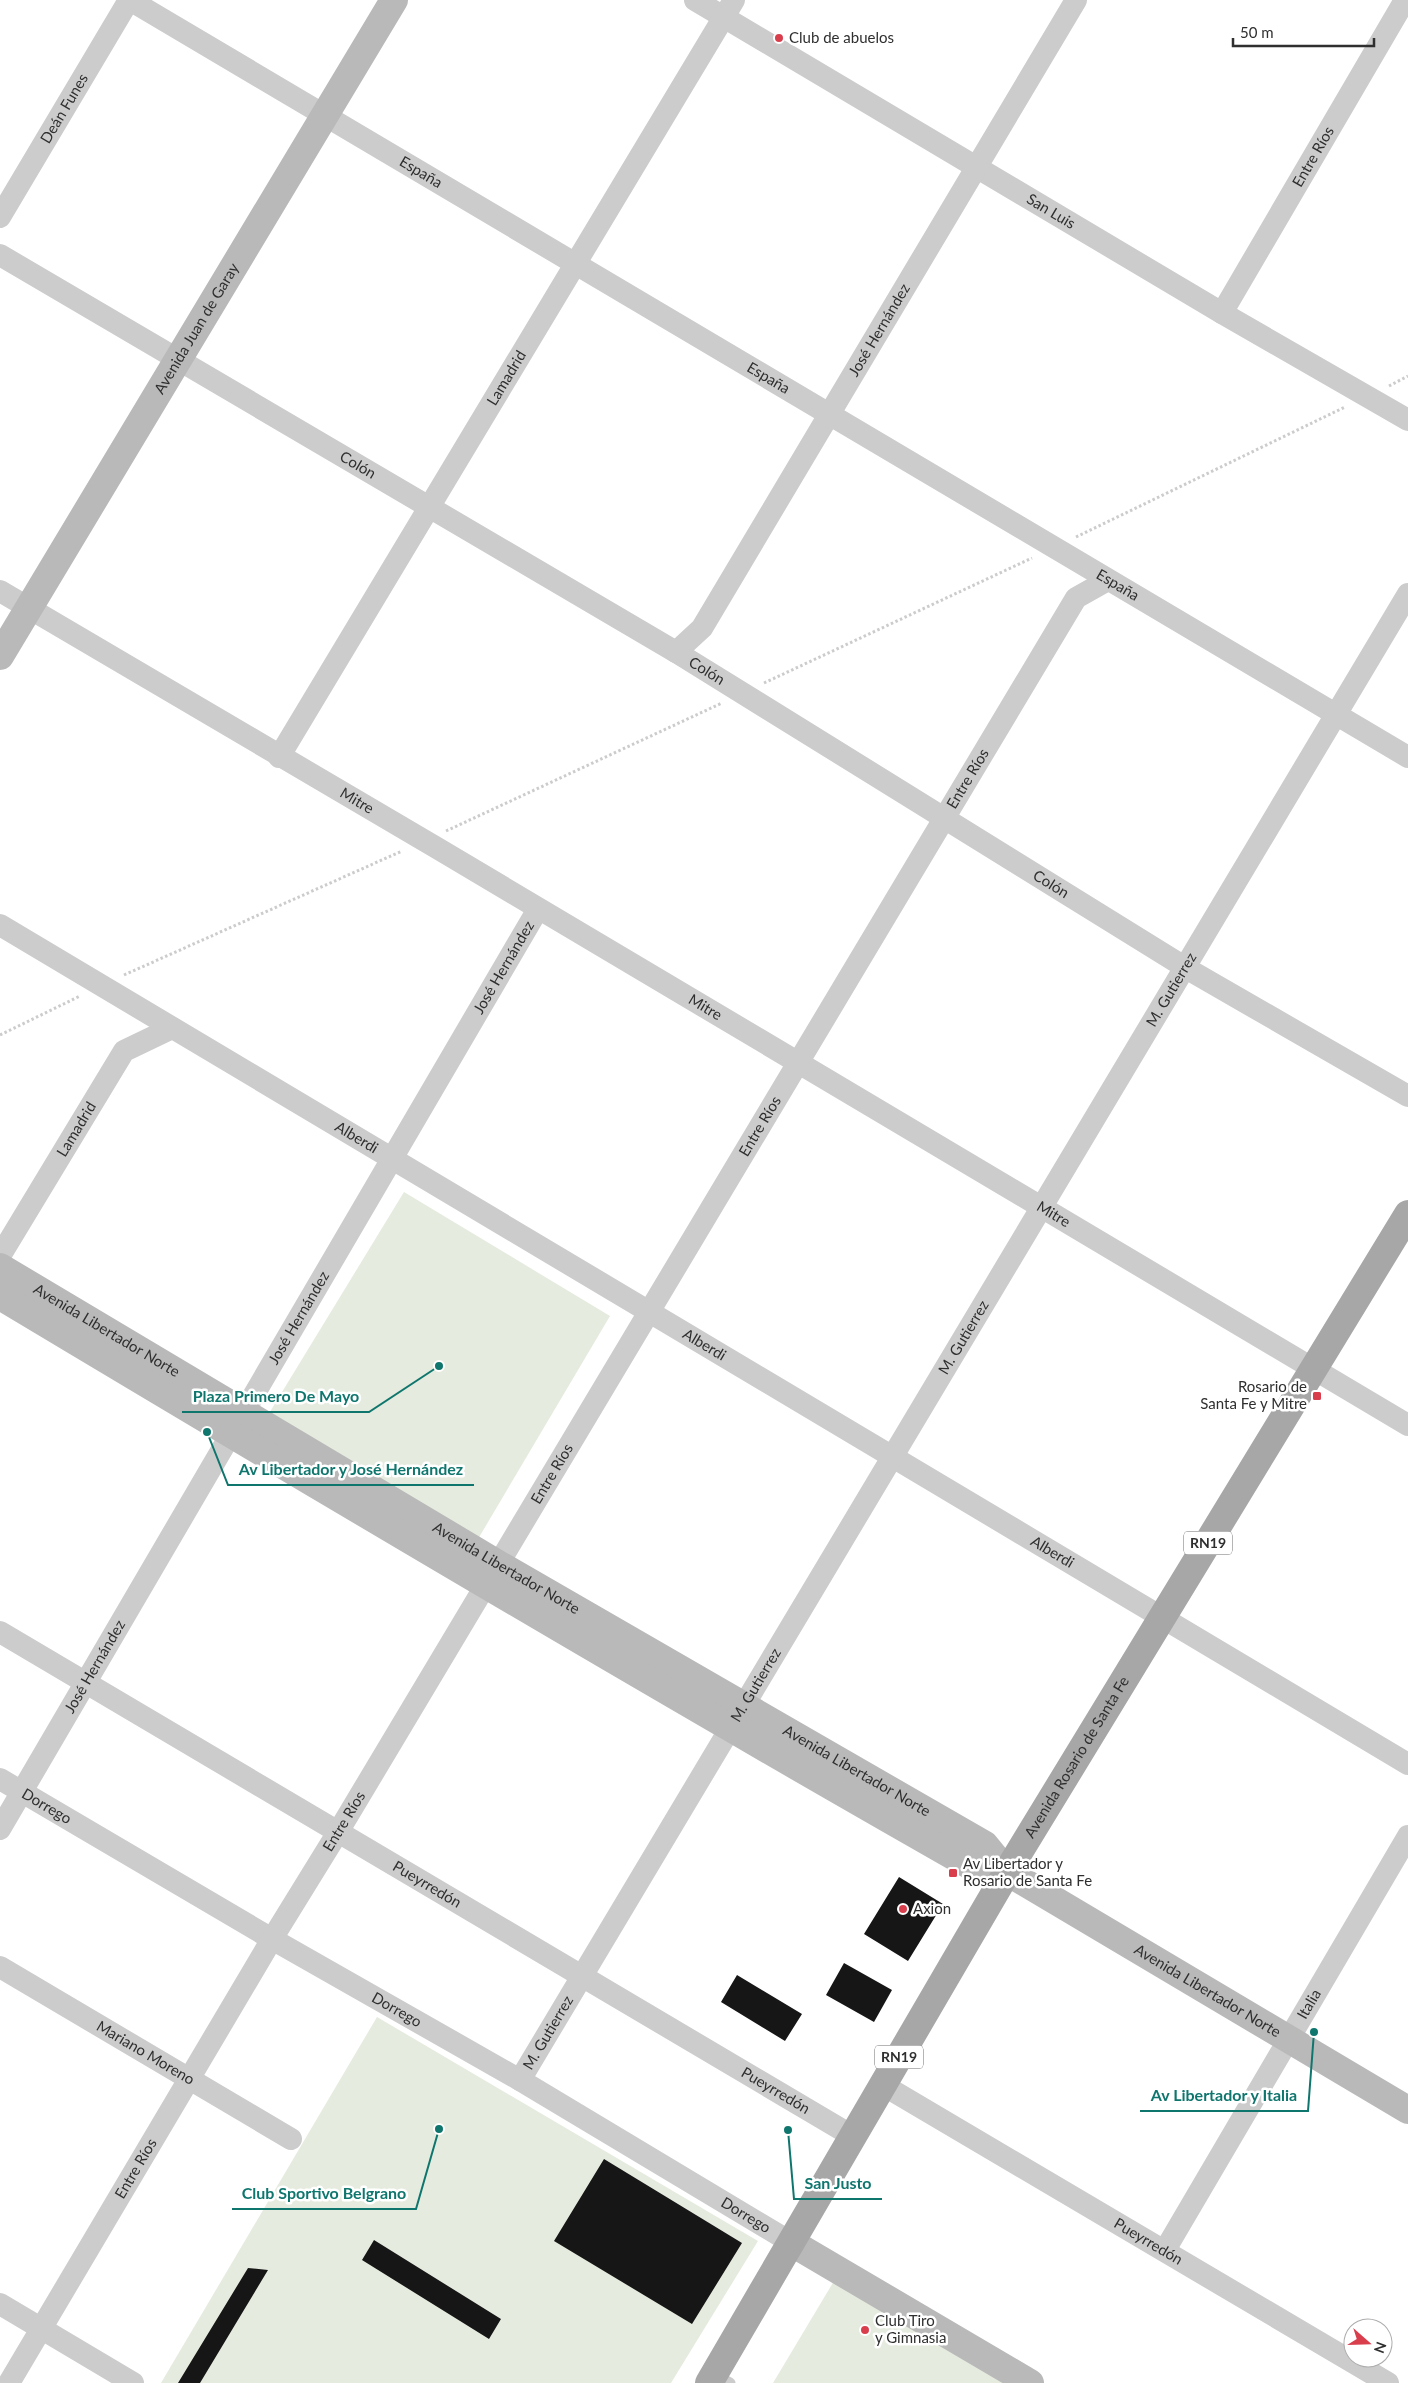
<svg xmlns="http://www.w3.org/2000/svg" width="1408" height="2383" font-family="Lato,sans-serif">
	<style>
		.green { fill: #e5ebde }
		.building { fill: #161616 }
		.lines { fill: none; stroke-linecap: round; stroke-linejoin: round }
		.path { stroke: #ccc; stroke-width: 3; stroke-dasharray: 2.5 2.5; stroke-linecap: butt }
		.lane { stroke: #ccc; stroke-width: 11 }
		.street { stroke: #ccc; stroke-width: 22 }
		.secondary { stroke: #b9b9b9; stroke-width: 28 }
		.primary { stroke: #a7a7a7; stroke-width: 28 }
		.poi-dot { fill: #d93e4d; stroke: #fff; stroke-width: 2 }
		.labels { text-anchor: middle; stroke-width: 5; stroke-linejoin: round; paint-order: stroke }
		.shield { fill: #fff; stroke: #6d6d6d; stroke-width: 1 }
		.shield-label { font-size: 14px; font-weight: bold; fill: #2f2f2f }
		.poi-label { font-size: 15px; fill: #2f2f2f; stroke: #fff; text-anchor: start }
		.street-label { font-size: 15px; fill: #2f2f2f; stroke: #fff }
		.leader { fill: none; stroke: #0f766e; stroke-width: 2 }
		.callout-dot { fill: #0f766e; stroke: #fff; stroke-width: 2 }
		.callout-label { font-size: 16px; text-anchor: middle; font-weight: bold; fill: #0f766e; stroke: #fff; stroke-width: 5; stroke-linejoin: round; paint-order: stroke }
	</style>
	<rect width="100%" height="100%" fill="#fff"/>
	<!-- green -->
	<path class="green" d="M404,1192l206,124 -132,223 -210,-124z
		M377,2017l381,224 -87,142h-510z
		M837,2276l179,107h-243z"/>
	<!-- building -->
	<path class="building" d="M899,1877l44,27 -35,57 -44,-27z
		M844,1963l48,27 -18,32 -48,-27z
		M737,1975l65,39 -17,27 -64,-39z
		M604,2159l138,84 -50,81 -138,-83z
		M374,2240l127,79 -12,20 -127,-79z
		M248,2268l20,2 -68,113h-22z"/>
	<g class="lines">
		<!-- path -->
		<path class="path" d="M1389,386l19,-10
			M1076,537l269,-130
			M764,683l268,-125
			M446,831l276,-128
			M124,975l278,-124
			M0,1035l80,-39"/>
		<!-- lane -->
		<path class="lane" d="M714,2374l16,9"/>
		<!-- street -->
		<g class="street">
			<path id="s1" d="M130,0l1278,757"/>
			<path id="s2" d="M695,0l527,313 186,107"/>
			<path id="s3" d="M0,217l129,-217"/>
			<path id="s4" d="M0,255l676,397 515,319 217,125"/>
			<path id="s5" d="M1222,313l183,-313"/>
			<path id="s6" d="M0,591l437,257 971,577"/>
			<path id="s7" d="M676,652l26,-24 374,-628"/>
			<path id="s8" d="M279,757l455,-757"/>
			<path id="s9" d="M0,925l1408,839"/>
			<path id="s10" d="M0,1256l124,-205 48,-23"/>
			<path id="s11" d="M0,1632l854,505"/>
			<path id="s12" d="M0,1779l272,160 248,141 272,163"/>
			<path id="s13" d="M0,1829l538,-920"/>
			<path id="s14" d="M0,1967l291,172"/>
			<path id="s15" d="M520,2080l888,-1486"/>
			<path id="s16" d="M883,2085l505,298"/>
			<path id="s17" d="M1165,2250l243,-414"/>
			<path d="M0,2304l133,79"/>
			<path id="s18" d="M9,2383l263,-444 66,-107 738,-1234 32,-18"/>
		</g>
		<!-- secondary -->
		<g class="secondary">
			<path id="s19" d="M0,656l394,-656"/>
			<path id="s20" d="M0,1267l498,297 487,281 22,27 401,238"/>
			<path d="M0,1296c322,193 645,385 971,570l36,6"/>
			<path d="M792,2243l238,140"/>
		</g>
		<!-- primary -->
		<path class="primary" id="s21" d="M709,2383l298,-511 401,-658"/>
	</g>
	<!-- markers -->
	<g class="poi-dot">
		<circle cx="779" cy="38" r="5"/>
		<rect x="1312" y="1391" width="10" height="10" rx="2.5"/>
		<rect x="948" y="1868" width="10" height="10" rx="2.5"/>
		<circle cx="903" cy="1909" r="5"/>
		<circle cx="865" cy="2330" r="5"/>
	</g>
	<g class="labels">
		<!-- shield labels -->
		<g class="shield">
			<rect x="1184" y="1531.5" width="48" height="23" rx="4"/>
			<rect x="875" y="2045.5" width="48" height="23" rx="4"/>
		</g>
		<g class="shield-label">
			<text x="1208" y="1548">RN19</text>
			<text x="899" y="2062">RN19</text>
		</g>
		<!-- poi labels -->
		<g class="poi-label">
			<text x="789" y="43">Club de abuelos</text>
			<text x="1307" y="1392" text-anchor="end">Rosario de<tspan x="1307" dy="17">Santa Fe y Mitre</tspan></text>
			<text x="963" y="1869">Av Libertador y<tspan x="963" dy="17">Rosario de Santa Fe</tspan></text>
			<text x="913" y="1914">Axion</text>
			<text x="875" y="2326">Club Tiro<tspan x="875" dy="17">y Gimnasia</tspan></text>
		</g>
		<!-- street labels -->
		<g class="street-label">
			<text dy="5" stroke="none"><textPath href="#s3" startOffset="126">Deán Funes</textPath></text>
			<text dy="5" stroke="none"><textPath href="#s5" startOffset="181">Entre Ríos</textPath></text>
			<text dy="5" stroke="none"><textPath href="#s1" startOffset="338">España</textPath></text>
			<text dy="5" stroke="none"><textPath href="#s2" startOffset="414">San Luis</textPath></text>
			<text dy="5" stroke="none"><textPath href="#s19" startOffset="382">Avenida Juan de Garay</textPath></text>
			<text dy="5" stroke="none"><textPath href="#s7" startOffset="382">José Hernández</textPath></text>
			<text dy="5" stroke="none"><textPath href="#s8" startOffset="442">Lamadrid</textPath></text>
			<text dy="5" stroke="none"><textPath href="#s1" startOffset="742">España</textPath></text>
			<text dy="5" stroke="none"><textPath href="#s4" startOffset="415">Colón</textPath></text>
			<text dy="5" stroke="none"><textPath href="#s1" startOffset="1148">España</textPath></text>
			<text dy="5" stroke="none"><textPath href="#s4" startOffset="820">Colón</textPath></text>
			<text dy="5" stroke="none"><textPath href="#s18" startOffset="1869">Entre Ríos</textPath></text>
			<text dy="5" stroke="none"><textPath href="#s6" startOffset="414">Mitre</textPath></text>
			<text dy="5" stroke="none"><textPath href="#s4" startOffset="1225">Colón</textPath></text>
			<text dy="5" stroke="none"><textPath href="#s13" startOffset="998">José Hernández</textPath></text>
			<text dy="5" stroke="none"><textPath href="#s15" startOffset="1270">M. Gutierrez</textPath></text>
			<text dy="5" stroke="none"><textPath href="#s6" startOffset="819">Mitre</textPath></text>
			<text dy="5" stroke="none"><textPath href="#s18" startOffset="1464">Entre Ríos</textPath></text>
			<text dy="5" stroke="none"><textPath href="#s10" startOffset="148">Lamadrid</textPath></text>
			<text dy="5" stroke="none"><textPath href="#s9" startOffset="415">Alberdi</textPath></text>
			<text dy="5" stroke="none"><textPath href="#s6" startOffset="1224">Mitre</textPath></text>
			<text dy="5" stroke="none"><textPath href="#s13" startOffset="592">José Hernández</textPath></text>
			<text dy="5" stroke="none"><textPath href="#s20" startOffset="124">Avenida Libertador Norte</textPath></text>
			<text dy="5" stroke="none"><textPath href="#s15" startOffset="865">M. Gutierrez</textPath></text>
			<text dy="5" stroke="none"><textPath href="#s9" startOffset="820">Alberdi</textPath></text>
			<text dy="5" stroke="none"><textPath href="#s18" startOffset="1059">Entre Ríos</textPath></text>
			<text dy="5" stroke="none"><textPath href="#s9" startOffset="1225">Alberdi</textPath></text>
			<text dy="5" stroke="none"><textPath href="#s20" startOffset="589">Avenida Libertador Norte</textPath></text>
			<text dy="5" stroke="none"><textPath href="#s13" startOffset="188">José Hernández</textPath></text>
			<text dy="5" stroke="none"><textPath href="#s15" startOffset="460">M. Gutierrez</textPath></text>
			<text dy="5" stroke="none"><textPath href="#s21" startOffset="726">Avenida Rosario de Santa Fe</textPath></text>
			<text dy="5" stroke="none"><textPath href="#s20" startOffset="994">Avenida Libertador Norte</textPath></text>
			<text dy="5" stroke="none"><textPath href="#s12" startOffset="54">Dorrego</textPath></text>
			<text dy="5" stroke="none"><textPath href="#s18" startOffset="654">Entre Ríos</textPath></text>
			<text dy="5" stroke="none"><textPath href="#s11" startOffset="496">Pueyrredón</textPath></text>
			<text dy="5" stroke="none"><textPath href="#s20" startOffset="1410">Avenida Libertador Norte</textPath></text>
			<text dy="5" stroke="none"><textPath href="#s17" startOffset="285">Italia</textPath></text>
			<text dy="5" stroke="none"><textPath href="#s12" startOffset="459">Dorrego</textPath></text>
			<text dy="5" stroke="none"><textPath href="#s15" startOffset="55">M. Gutierrez</textPath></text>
			<text dy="5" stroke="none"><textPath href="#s14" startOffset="169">Mariano Moreno</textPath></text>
			<text dy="5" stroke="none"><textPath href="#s11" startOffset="901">Pueyrredón</textPath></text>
			<text dy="5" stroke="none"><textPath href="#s18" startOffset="249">Entre Ríos</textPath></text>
			<text dy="5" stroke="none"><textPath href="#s12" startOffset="864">Dorrego</textPath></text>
			<text dy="5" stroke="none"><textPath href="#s16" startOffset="308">Pueyrredón</textPath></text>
		</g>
	</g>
	<!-- callouts -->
	<path class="leader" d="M439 1366L369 1412H182M207 1432L228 1485H474M1314 2032L1308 2111H1140M788 2130L794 2199H882M439 2129L416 2209H232"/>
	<g class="callout-dot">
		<circle cx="439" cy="1366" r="5"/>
		<circle cx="207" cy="1432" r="5"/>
		<circle cx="1314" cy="2032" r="5"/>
		<circle cx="788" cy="2130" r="5"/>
		<circle cx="439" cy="2129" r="5"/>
	</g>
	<g class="callout-label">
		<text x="276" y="1402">Plaza Primero De Mayo</text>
		<text x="351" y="1475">Av Libertador y José Hernández</text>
		<text x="1224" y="2101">Av Libertador y Italia</text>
		<text x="838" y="2189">San Justo</text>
		<text x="324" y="2199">Club Sportivo Belgrano</text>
	</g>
	<!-- north arrow -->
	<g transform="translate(1368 2343) rotate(110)"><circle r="24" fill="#ffffff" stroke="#acacac"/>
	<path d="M0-4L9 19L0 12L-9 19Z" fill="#d93e4d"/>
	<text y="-8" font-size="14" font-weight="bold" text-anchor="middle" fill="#2f2f2f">N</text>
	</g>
	<!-- scale -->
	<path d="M1233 38v8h141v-8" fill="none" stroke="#2f2f2f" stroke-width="2.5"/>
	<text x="1240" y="38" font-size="15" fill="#2f2f2f" stroke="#ffffff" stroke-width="4" paint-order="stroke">50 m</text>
</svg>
